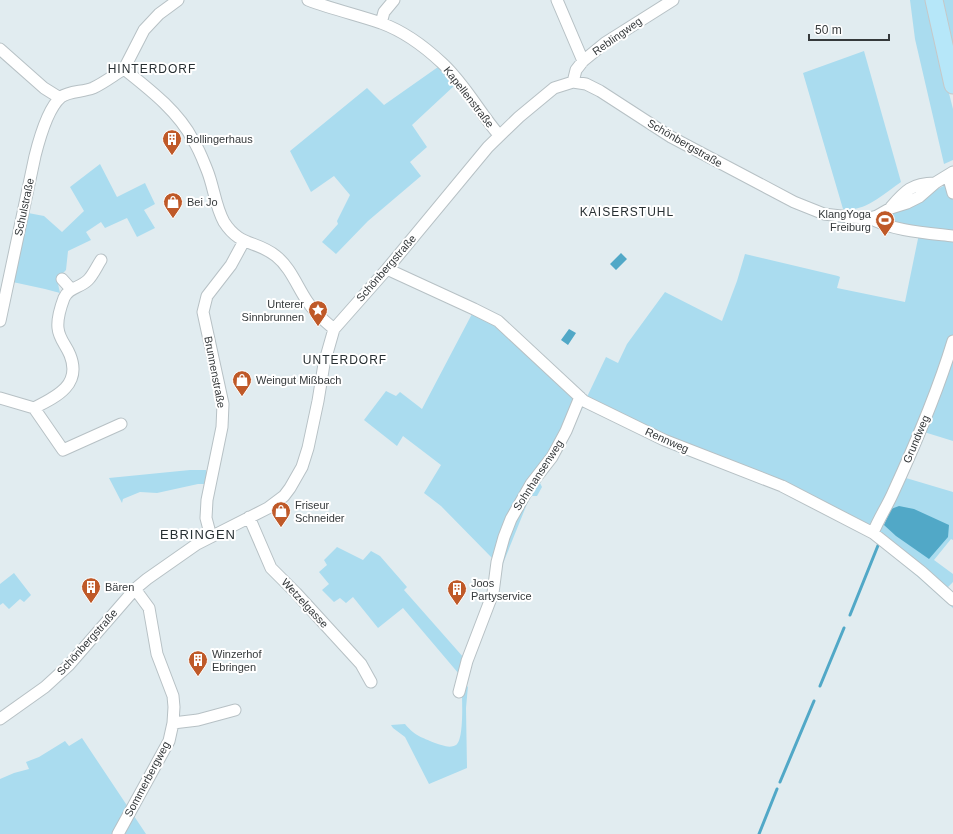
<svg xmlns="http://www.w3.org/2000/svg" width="953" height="834" font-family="Helvetica,sans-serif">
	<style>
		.green { fill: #aadcef }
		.water { fill: #51a8c7 }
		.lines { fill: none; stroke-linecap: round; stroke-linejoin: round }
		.stream { stroke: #51a8c7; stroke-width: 3 }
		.street-casing { stroke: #b7c1c5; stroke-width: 13 }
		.primary-casing { stroke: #c6c8c8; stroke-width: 19 }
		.street { stroke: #fff; stroke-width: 11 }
		.primary { stroke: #b6e7f9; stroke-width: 17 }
		.labels { text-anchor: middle; stroke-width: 4; stroke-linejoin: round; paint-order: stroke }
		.street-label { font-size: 11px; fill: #35393b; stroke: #fff }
		.poi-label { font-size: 11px; fill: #35393b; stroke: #fff; text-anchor: start }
		.neighbourhood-label { font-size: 12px; letter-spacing: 1px; fill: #272f32; stroke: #fff }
		.quarter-label { font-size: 13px; letter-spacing: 1px; fill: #272f32; stroke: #fff }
	</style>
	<rect width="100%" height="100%" fill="#e1ecf0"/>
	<!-- green -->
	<path class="green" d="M910,0h19l12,62 12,47v51l-9,4 -29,-125z
		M941,0h12v55z
		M864,51l37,131c-16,11 -37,31 -58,27l-40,-136z
		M438,67l17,18 -43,40 15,22 -17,15 11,14 -53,45 -32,33 -14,-12 16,-18 -1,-3 13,-26 -16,-19 -23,16 -21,-41 77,-63 17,17z
		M100,164l17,33 28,-14 10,21 -11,6 11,18 -18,9 -10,-19 -22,10 -4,-6 -15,10 5,8 -23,11 -2,19 -9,9 3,14 -15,-4 -37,-8 15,-69 21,4 18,16 22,-21 -14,-24z
		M953,181v260l-29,-9 -18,46 47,14v48l-2,-1 -17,21 19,14v8l-7,7 7,6v13l-35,-31 -47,-39 -91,-49 -100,-36 -97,-46 -21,42 -19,25 -3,9 2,4 -5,9h-5l-3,3 -27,67 -8,-6 -53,-54 -17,-13 17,-28 -38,-29 -6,10 -33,-26 22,-29 10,5 4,-4 22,17 51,-97 21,13 92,74 20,-42 12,6 9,-19 38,-52 57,29 15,-40 8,-27 93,22 2,1 -3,11 68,14 15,-73 -34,-7v-4l4,-4z
		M190,470h16l1,14h-9l-41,9 -17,-1 -17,7 -1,4 -13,-25z
		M337,547l26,13 8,-9 9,5 27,31 -3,3 60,68 -5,16 -56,-66 -25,20 -25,-31 -7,6 -6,-5 -6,4 -12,-12 7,-6 -10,-12 8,-7 -3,-5z
		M14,573l17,22 -7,7 -4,-3 -11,10 -6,-6 -3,2v-21z
		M468,686l-2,22 1,60 -38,16 -24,-47 -12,-9 -2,-3 14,-1c10,12 16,13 30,19 7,2 14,6 21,2 8,-5 6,-43 6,-53z
		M176,728l-42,88 12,18h-146v-55l14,-6 15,-4 -3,-7 13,-5 26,-16 4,5 13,-8 46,69z"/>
	<!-- water -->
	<path class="water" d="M621,253l6,6 -11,11 -6,-6z
		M569,329l7,4 -8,12 -7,-5z
		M899,506l15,3 35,16 -1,12 -19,22 -33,-23 -12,-11 7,-16z"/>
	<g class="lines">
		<!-- stream -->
		<path class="stream" d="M850,615l29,-72
			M820,686l24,-58
			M780,782l34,-81
			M759,834l18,-45"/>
		<defs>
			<path id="street" d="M308,0c24,9 49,15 73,23 22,8 44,24 61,40 23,21 37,49 57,72
				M557,0l26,61
				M381,23l3,-11 10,-12
				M0,49l44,39 16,10
				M124,69c25,20 54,42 69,71 6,9 10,20 14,30 7,17 8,36 17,52 16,25 32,18 52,34 14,11 21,30 31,45 7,11 16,19 27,28
				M124,69l20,-39 15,-16 19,-14
				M573,82l3,-12 7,-9 22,-18 68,-43
				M948,175l5,18
				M891,207c14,-16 21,-24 44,-24
				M870,218c22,13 57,15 83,18
				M387,269l87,40 24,12 86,80 80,39 118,46 91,47 49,39 31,28
				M62,279l9,10
				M0,321l35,-165c4,-16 13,-48 26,-59 8,-6 22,-5 32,-9 11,-5 21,-13 31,-19
				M0,398l34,10 29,42 58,-26
				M34,408c22,-11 48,-23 36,-53 -4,-10 -11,-16 -12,-27 -1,-9 3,-22 6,-30 5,-11 16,-10 24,-18 5,-5 9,-14 13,-20
				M249,517l22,51 25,25 65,71 10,18
				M873,533c5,-13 13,-25 19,-38 23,-50 45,-101 61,-154
				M211,537l-5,-19 1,-18 15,-73 1,-23 -20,-92 4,-16 24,-31 13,-24
				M459,692l8,-31 26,-68 4,-31 7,-25 7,-18 20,-35 21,-27 14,-26 14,-34
				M0,719l45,-32 24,-22 66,-76 12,-10 50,-35 71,-36 16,-12 6,-8 12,-21 6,-19 10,-47 6,-37 10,-35 53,-60 101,-122 31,-30 35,-29 19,-6 13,2 14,7 71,46 123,65 30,12 25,3 21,1 7,-2 14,-8 16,-5 12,-6 16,-14 18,-11
				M173,723l25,-3 37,-10
				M118,834l51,-93 4,-18 1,-16 -1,-11 -16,-42 -8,-46 -14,-19"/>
			<path id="primary" d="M934,0l19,85"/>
		</defs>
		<!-- street casing -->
		<use href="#street" class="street-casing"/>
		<!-- primary casing -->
		<use href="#primary" class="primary-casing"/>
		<!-- street -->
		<use href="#street" class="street"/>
		<!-- primary -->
		<use href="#primary" class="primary"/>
	</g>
	<!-- icons -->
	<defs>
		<symbol id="building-pin" viewBox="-11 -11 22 30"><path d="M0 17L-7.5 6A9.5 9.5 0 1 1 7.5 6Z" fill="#bf5928" stroke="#fff"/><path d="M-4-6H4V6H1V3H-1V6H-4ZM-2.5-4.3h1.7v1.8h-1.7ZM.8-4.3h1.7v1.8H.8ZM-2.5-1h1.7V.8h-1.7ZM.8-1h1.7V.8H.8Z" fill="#fff"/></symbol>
		<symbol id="shop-pin" viewBox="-11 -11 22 30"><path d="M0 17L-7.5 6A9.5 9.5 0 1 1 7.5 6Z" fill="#bf5928" stroke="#fff"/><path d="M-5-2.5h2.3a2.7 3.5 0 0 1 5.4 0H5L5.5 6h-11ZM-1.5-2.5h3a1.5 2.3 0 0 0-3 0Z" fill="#fff"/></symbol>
		<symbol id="stadium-pin" viewBox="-11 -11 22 30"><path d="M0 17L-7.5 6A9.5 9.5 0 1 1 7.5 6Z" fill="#bf5928" stroke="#fff"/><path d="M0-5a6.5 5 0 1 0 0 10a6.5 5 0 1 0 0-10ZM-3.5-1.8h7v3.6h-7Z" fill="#fff"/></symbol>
		<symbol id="sight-pin" viewBox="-11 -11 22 30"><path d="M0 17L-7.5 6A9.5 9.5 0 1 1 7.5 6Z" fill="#bf5928" stroke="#fff"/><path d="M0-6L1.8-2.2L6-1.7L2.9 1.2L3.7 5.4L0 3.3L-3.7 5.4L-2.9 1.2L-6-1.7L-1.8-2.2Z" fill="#fff"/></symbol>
	</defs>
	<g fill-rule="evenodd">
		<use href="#building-pin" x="161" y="128" width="22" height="30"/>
		<use href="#shop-pin" x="162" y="191" width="22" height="30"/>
		<use href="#stadium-pin" x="874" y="209" width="22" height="30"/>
		<use href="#sight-pin" x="307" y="299" width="22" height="30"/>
		<use href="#shop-pin" x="231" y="369" width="22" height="30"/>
		<use href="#shop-pin" x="270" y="500" width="22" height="30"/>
		<use href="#building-pin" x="80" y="576" width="22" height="30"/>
		<use href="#building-pin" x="446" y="578" width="22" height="30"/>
		<use href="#building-pin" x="187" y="649" width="22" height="30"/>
	</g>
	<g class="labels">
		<!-- street labels -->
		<g class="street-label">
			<text transform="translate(617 36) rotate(-35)" y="4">Reblingweg</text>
			<text transform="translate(469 97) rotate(52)" y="4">Kapellenstraße</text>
			<text transform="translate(685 143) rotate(30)" y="4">Schönbergstraße</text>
			<text transform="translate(24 207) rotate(-78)" y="4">Schulstraße</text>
			<text transform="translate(386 268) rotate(-49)" y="4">Schönbergstraße</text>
			<text transform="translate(215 372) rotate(79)" y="4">Brunnenstraße</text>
			<text transform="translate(916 439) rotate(-67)" y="4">Grundweg</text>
			<text transform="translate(667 440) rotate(24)" y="4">Rennweg</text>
			<text transform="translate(538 475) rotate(-57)" y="4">Sohnhansenweg</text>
			<text transform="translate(305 603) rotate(47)" y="4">Wetzelgasse</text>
			<text transform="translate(87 642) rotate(-48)" y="4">Schönbergstraße</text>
			<text transform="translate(147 779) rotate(-62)" y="4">Sommerbergweg</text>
		</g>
		<!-- poi labels -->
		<g class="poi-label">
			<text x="186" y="143">Bollingerhaus</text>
			<text x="187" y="206">Bei Jo</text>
			<text x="871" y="218" text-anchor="end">KlangYoga<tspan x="871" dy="13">Freiburg</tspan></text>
			<text x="304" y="308" text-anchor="end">Unterer<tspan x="304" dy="13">Sinnbrunnen</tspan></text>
			<text x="256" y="384">Weingut Mißbach</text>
			<text x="295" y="509">Friseur<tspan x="295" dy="13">Schneider</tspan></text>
			<text x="471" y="587">Joos<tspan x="471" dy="13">Partyservice</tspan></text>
			<text x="105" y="591">Bären</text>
			<text x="212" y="658">Winzerhof<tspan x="212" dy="13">Ebringen</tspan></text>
		</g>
		<!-- neighbourhood labels -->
		<g class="neighbourhood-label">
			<text x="152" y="73">HINTERDORF</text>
			<text x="627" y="216">KAISERSTUHL</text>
			<text x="345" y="364">UNTERDORF</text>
		</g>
		<!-- quarter labels -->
		<g class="quarter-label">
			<text x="198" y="539">EBRINGEN</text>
		</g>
	</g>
	<!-- scale -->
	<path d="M809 34v6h80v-6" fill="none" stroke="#35393b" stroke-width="2"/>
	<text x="815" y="34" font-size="12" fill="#35393b" stroke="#ffffff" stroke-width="3" paint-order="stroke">50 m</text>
</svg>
